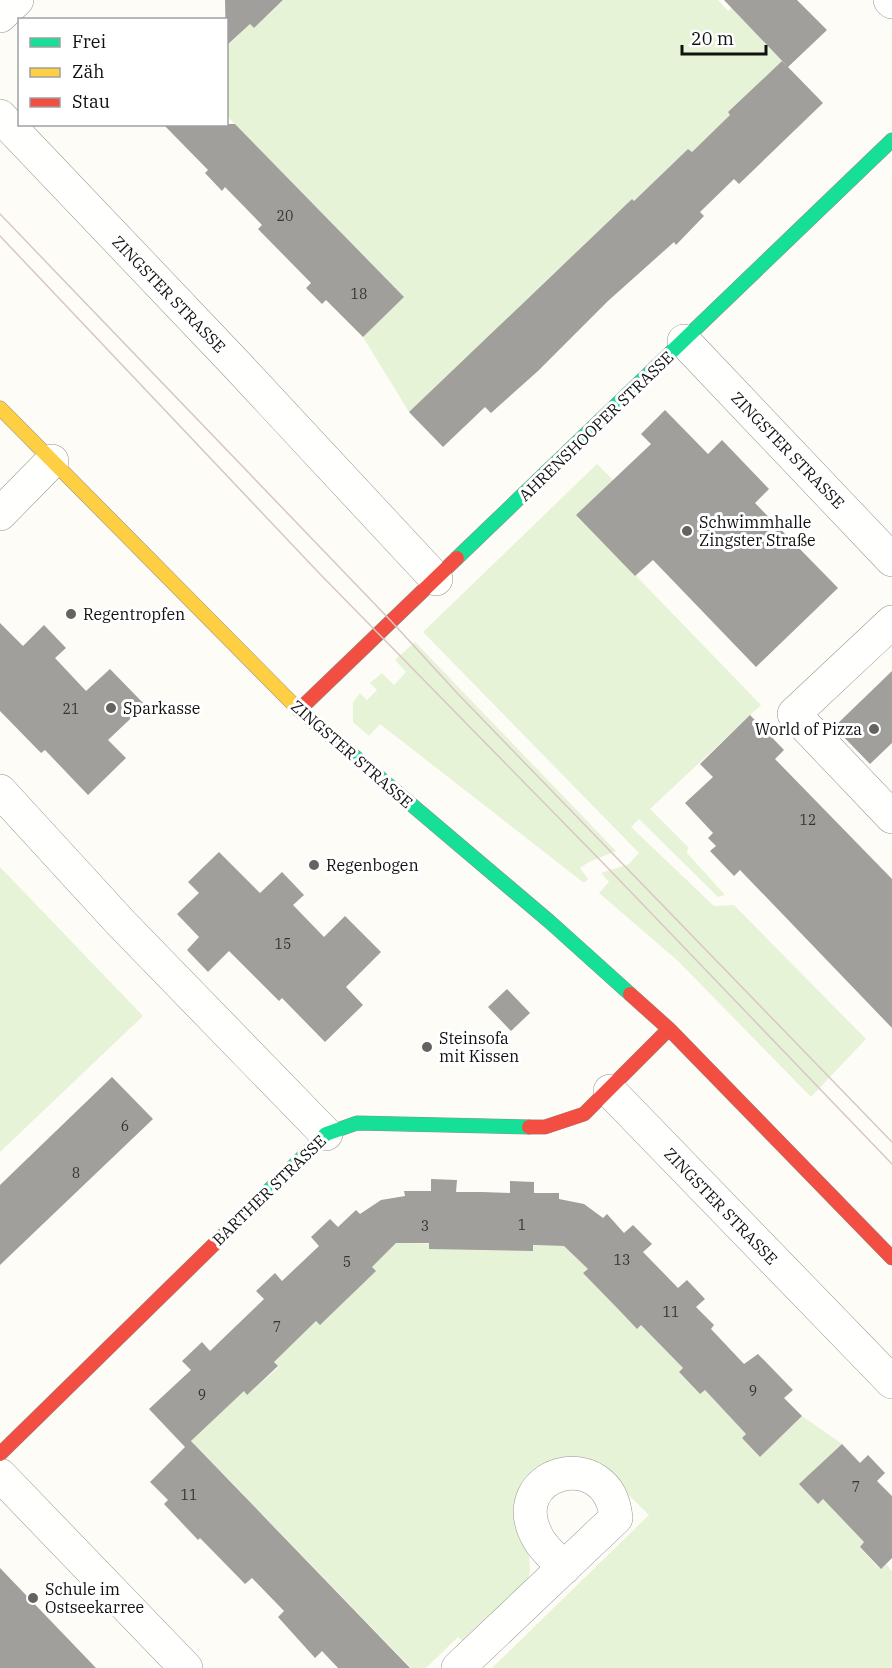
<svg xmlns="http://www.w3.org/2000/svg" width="892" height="1668" font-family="'IBM Plex Serif',serif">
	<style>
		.green { fill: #e7f3d7 }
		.building { fill: #a19f9c }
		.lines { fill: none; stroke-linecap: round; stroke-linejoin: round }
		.street-casing { stroke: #979795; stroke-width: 34 }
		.fast-casing { stroke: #8e8d8b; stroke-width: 15 }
		.slow-casing { stroke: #8e8d8b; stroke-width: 15 }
		.jam-casing { stroke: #8e8d8b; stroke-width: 15 }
		.street { stroke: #fffffe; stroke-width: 33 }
		.fast { stroke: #16e098; stroke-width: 14 }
		.slow { stroke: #ffcf43; stroke-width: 14 }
		.jam { stroke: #f24e42; stroke-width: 14 }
		.tram { stroke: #d9c6c7; stroke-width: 1.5 }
		.poi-dot { fill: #646362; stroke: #fff; stroke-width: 2 }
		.labels { text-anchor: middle; stroke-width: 6; stroke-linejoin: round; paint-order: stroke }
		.number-label { font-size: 14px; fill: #353434 }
		.street-label { font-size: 16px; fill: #111; stroke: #fff }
		.poi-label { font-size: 16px; fill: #111; stroke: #fff; text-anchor: start }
	</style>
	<rect width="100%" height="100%" fill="#fdfcf7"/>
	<!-- green -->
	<path class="green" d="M284,0h434l10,11 4,-3 50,53 -54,51 2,3 -38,37 -4,-3 -54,52 -2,-2 -55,52 2,3 -20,14 -57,55 2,3 -95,86 -46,-75 41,-40 -177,-181v-70l23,-22 4,4z
		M597,464l16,16 -36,35 184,190 -111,104 38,38 -1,6 38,42 -7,2 -79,-78 -8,8 83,79 20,-1 132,134 -55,58 -133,-136 -79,-68 10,-11 -8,-9 28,-9 10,-11 -216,-221z
		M415,642l201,209 -27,11 -9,6 8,11 -4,4 -204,-159 -11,12 -16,-14v-20l7,-9 7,7 10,-10 -7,-7 12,-10 12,12 12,-13 -11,-12z
		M0,867l143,149 -143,136z
		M394,1239l10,4 154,3 1,-5 29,28 -4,4 53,55 4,-3 42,43 -4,5 21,21 5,-4 41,44 -4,4 18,19 42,-41 40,28 -42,40 18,19 5,-4 41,43 -4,6 20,21 6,-5 6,7v97h-400l157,-153 -54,-53 -15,-5 -15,1 -16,4 -15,10 -5,80 1,18 -3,16 -60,59 -9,-8 -32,31h-15l-149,-154 -4,3 -16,-17 3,-4 -54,-55 53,-50 4,3 31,-27 -5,-5 118,-115z"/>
	<!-- building -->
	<path class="building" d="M225,0h58l-29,28 -4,-4 -24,22z
		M724,0h73l30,30 -39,37 35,36 -84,81 -5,-5 -34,33 4,4 -28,29 -2,-3 -66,59 -70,70 -47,42 -6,-6 -42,40 -34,-35 223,-213 2,2 54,-52 4,3 38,-37 -2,-3 54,-51 5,5z
		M163,124h72l169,173 -41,40 -37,-37 -4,4 -16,-16 5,-5 -53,-54 4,-4 -37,-38 -3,4 -17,-18 3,-3z
		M665,410l43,44 14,-14 47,49 -14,14 83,85 -82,79 -103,-107 -18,16 -59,-61 75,-71 -10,-10z
		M0,623l23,23 21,-21 22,23 -11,10 31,33 24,-22 35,36 -37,35 18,18 -38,37 -43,-45 -4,3 -41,-42z
		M892,671v72l-22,21 -36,-37z
		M750,715l34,35 -9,9 117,120v149l-152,-158 -6,6 -24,-25 6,-5 -8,-8 5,-5 -28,-30 28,-26 -13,-13z
		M219,852l41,41 22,-21 22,23 -11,10 31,32 21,-21 36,36 -35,35 17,18 -38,37 -43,-44 -3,3 -50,-50 -21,21 -21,-22 12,-13 -22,-23 22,-21 -11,-11z
		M507,989l23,24 -19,18 -23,-24z
		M112,1077l41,42 -153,146v-80z
		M431,1179l26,1 -1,12h26l28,1v-12l24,1v11h25v6l25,5 19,14 4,-4 17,19 9,-8 19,19 -9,8 35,36 9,-8 18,19 -9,8 18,18 -3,4 33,35 14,-10 35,36 -9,8 18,18 -42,41 -18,-19 4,-4 -41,-44 -5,4 -21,-22 4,-4 -42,-43 -4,4 -18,-19 -36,-37 5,-4 -24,-23 -31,-1v6l-104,-2v-6h-33l-24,24 4,4 -56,54 -4,-4 -42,41 4,4 -31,29 -3,-4 -53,50 219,227h-72l-16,-17 -7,7 -37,-41 6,-6 -32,-33 -7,6 -45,-46 -2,2 -34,-36 4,-4 -18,-18 35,-35 -36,-38 42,-39 -9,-9 20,-19 8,9 54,-52 -8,-8 19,-18 7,8 37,-35 -8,-9 19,-18 8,8 18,-17 4,4 21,-14 24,-4 -1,-5h27z
		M842,1444l18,19 8,-8 17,18 -8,8 15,15v62l-11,11 -21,-22 4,-5 -41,-43 -5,5 -19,-20z
		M0,1568l96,100h-96z"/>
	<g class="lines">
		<defs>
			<path id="street" d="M890,0l2,2
				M0,16l17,-16
				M0,116l235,247 201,216
				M684,341l208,219
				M0,514l52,-53
				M892,622l-98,92 98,103
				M0,791l121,132 205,211
				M610,1091l282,291
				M0,1475l186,193
				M458,1668l158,-150c-7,-76 -117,-46 -77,22 6,10 17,19 25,28"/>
			<path id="fast" d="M457,558l435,-418
				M314,722l236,200 80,72
				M246,1213l80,-79 31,-11 172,4"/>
			<path id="slow" d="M0,408l299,302 15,12"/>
			<path id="jam" d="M299,710l158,-152
				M630,994l39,35 223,229
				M529,1127h16l39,-13 85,-85
				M0,1454l246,-241"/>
		</defs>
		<!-- street casing -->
		<use href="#street" class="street-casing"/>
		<!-- fast casing -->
		<use href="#fast" class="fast-casing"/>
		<!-- slow casing -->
		<use href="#slow" class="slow-casing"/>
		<!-- jam casing -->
		<use href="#jam" class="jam-casing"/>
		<!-- street -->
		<use href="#street" class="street"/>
		<!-- fast -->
		<use href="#fast" class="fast"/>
		<!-- slow -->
		<use href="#slow" class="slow"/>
		<!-- jam -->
		<use href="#jam" class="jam"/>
		<!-- tram -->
		<path class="tram" d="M0,214l392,408 66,72 434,448
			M0,236l319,337 285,291 288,300"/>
	</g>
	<!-- markers -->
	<g class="poi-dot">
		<circle cx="687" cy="531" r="6"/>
		<circle cx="71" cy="614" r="6"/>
		<circle cx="111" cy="708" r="6"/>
		<circle cx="874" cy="729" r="6"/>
		<circle cx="314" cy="865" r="6"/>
		<circle cx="427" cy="1047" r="6"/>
		<circle cx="33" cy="1598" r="6"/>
	</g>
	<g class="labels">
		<!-- number labels -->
		<g class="number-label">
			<text x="285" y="221">20</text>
			<text x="359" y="299">18</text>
			<text x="71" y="714">21</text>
			<text x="808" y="825">12</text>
			<text x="283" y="949">15</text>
			<text x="125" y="1131">6</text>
			<text x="76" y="1178">8</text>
			<text x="522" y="1230">1</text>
			<text x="425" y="1231">3</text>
			<text x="622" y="1265">13</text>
			<text x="347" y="1267">5</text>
			<text x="671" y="1317">11</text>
			<text x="277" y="1332">7</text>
			<text x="753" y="1396">9</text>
			<text x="202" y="1400">9</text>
			<text x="856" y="1492">7</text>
			<text x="189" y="1500">11</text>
		</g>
		<!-- street labels -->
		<g class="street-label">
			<text transform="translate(169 294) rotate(46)" y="6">ZINGSTER STRASSE</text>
			<text transform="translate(596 426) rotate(-44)" y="6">AHRENSHOOPER STRASSE</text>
			<text transform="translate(788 450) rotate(46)" y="6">ZINGSTER STRASSE</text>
			<text transform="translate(352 754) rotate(41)" y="6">ZINGSTER STRASSE</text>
			<text transform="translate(269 1190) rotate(-44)" y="6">BARTHER STRASSE</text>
			<text transform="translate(721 1206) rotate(46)" y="6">ZINGSTER STRASSE</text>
		</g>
		<!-- poi labels -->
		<g class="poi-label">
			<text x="699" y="528">Schwimmhalle<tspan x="699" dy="18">Zingster Straße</tspan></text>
			<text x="83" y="620">Regentropfen</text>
			<text x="123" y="714">Sparkasse</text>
			<text x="862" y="735" text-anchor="end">World of Pizza</text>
			<text x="326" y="871">Regenbogen</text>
			<text x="439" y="1044">Steinsofa<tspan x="439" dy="18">mit Kissen</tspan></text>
			<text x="45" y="1595">Schule im<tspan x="45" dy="18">Ostseekarree</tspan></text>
		</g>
	</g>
	<!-- legend -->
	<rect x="18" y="18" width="210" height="108" fill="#ffffff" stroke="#a0a0a0" stroke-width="1.5"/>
	<rect x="30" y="38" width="30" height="9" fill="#16e098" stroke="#a0a0a0" stroke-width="1.5"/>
	<text x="72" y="48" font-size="18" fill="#111111">Frei</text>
	<rect x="30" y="68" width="30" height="9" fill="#ffcf43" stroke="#a0a0a0" stroke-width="1.5"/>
	<text x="72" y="78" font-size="18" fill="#111111">Zäh</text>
	<rect x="30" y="98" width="30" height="9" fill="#f24e42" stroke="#a0a0a0" stroke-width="1.5"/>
	<text x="72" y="108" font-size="18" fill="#111111">Stau</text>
	<!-- scale -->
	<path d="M682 45v9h84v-9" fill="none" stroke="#111111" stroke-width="3"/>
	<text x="691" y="45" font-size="18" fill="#111111" stroke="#ffffff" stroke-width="4.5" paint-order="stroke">20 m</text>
</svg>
